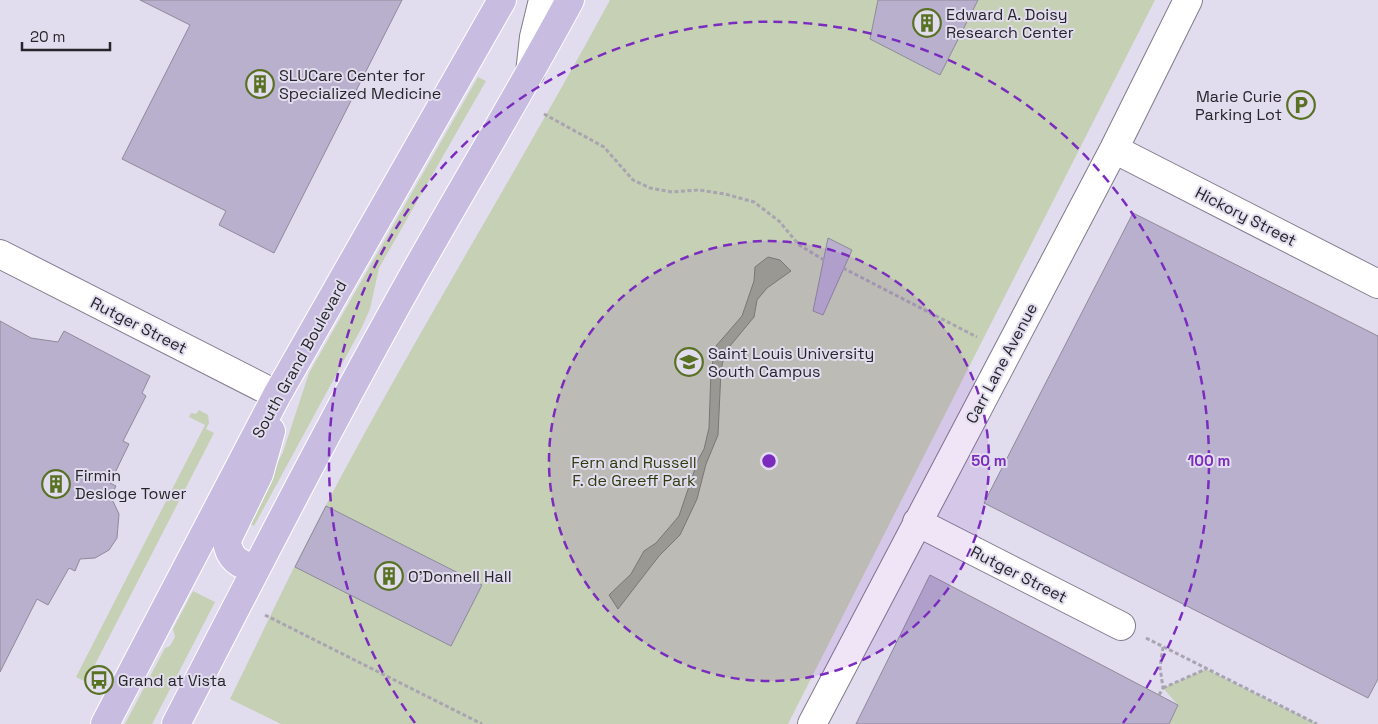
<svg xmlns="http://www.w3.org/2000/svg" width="1378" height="724" font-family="'Space Grotesk',sans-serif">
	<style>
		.green { fill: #c5d0b4 }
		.water { fill: #9ea88d; stroke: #7a8170 }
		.building { fill: #b9b0cd; stroke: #8f8a9a }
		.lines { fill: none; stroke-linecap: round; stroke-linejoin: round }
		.minor-casing { stroke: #807b8b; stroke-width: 30 }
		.major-casing { stroke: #fff; stroke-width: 30 }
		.path { stroke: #a8a4b1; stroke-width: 3; stroke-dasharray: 4 2.5; stroke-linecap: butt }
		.minor { stroke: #fff; stroke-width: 28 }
		.major { stroke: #c8bce1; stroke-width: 28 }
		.ring { fill: none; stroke: #7b2cbf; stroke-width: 2.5; stroke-dasharray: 9 6 }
		.labels { text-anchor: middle; stroke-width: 4; stroke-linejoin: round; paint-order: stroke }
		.poi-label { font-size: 16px; fill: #27252b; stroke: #e2ddee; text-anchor: start }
		.street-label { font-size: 16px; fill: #27252b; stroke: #e2ddee }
		.park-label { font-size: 16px; fill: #2e3c0e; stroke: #e2ddee }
		.centre { fill: #7b2cbf; stroke: #e2ddee; stroke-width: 2.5 }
		.ring-label { font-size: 15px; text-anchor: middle; font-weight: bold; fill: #7b2cbf; stroke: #e2ddee; stroke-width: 4; stroke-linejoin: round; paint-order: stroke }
	</style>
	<rect width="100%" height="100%" fill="#e2ddee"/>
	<!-- green -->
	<path class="green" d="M610,0h545l-367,724h-507l-51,-25c32,-65 62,-130 96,-194 90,-171 192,-335 284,-505z
		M478,77l8,4 -107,187 -9,41 -9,20 -107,197 -7,-4 36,-70 26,-79z
		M199,410l9,5 1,8 -3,6 8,4 -128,249 -10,-5 129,-252 -16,-8 2,-4 5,1z
		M193,591l22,11 -63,122h-27l40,-76 5,-2 5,-9 -2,-8z
		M1206,669l111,55h-148l9,-19 -15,-17z"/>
	<!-- water -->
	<path class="water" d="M768,257l12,3 11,11 -24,17 -10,12 -3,17 -29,35 -4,18 -3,65 -12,29 -9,35 -17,36 -21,21 -41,53 -9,-14 22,-21 13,-23 12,-8 23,-27 19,-56 6,-11 5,-21 2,-57 5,-25 26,-30 12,-35 1,-14z"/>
	<!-- building -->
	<path class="building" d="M140,0h262l-128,253 -55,-28 7,-14 -104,-52 68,-134z
		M878,0h100l-38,75 -70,-36z
		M1133,213l245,123v343l-10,19 -384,-195z
		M828,238l24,12 -29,65 -10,-4z
		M0,321l31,17 27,4 6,-11 86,45 -8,17 4,3 -23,45 6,3 -19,39 6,3 -5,11 8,17 -2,24 -8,12 -14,8 -15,1 -5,12 -6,-3 -21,37 -11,-6 -37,73z
		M326,506l156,79 -31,61 -156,-79z
		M930,575l248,130 -9,19h-313z"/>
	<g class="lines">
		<defs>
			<path id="minor" d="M530,73l4,-36 9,-37
				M1114,149l264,135
				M0,254l277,141
				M917,522l204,104
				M812,724l302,-575 74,-149"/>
			<path id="major" d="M257,566c-17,2 -29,-9 -30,-26l32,-66 12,-43
				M105,724l172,-329 225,-395
				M176,724c78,-151 155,-302 238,-450 52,-92 106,-181 156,-274"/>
		</defs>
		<!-- minor casing -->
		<use href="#minor" class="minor-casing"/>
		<!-- major casing -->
		<use href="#major" class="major-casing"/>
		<!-- path -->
		<path class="path" d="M544,114l60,33 29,33 17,8 22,4 27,-2 26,4 29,8 25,19 20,24 25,15
			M843,268l134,69
			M265,615l217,109
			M1146,638l171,86
			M1163,688l43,-19
			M1159,695l4,-7 -3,-21 3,-20"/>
		<!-- minor -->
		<use href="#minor" class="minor"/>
		<!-- major -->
		<use href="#major" class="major"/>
	</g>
	<!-- distance rings -->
	<circle cx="769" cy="461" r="220" fill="#7b2cbf" fill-opacity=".12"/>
	<g class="ring">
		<circle cx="769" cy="461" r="220"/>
		<path d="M415 723A440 440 0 1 1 1123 723"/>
	</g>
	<!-- icons -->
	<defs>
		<symbol id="building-ring" viewBox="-11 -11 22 22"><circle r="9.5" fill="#e2ddee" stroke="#597123" stroke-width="1.5"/><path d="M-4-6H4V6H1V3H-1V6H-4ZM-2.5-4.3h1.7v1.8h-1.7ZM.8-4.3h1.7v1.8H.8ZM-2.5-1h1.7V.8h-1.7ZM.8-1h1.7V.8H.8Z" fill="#597123"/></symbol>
		<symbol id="parking-ring" viewBox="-11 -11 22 22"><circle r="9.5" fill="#e2ddee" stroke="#597123" stroke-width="1.5"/><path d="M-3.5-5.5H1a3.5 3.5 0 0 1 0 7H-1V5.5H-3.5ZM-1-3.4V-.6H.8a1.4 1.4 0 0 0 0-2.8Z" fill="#597123"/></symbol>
		<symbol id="university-ring" viewBox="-11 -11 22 22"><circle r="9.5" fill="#e2ddee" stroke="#597123" stroke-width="1.5"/><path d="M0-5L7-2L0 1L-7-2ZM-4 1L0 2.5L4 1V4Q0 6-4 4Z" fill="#597123"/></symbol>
		<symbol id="bus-ring" viewBox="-11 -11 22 22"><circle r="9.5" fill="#e2ddee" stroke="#597123" stroke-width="1.5"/><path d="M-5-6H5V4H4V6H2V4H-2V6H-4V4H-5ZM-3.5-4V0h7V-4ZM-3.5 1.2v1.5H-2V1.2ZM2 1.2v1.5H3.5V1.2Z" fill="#597123"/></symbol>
	</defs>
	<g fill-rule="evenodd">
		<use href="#building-ring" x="911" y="7" width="32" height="32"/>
		<use href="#building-ring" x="244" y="68" width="32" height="32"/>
		<use href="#parking-ring" x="1285" y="89" width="32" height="32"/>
		<use href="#university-ring" x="673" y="346" width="32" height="32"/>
		<use href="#building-ring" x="40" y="468" width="32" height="32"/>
		<use href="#building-ring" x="373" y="560" width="32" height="32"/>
		<use href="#bus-ring" x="83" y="664" width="32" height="32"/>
	</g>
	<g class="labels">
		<!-- poi labels -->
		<g class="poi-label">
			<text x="946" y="20">Edward A. Doisy<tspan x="946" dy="18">Research Center</tspan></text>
			<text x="279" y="81">SLUCare Center for<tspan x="279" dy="18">Specialized Medicine</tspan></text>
			<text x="1282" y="102" text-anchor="end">Marie Curie<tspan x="1282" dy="18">Parking Lot</tspan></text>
			<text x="708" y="359">Saint Louis University<tspan x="708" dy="18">South Campus</tspan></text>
			<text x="75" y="481">Firmin<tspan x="75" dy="18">Desloge Tower</tspan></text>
			<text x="408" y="582">O'Donnell Hall</text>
			<text x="118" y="686">Grand at Vista</text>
		</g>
		<!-- street labels -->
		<g class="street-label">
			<text transform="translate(1246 216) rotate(27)" y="6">Hickory Street</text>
			<text transform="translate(139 325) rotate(27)" y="6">Rutger Street</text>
			<text transform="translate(299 359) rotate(-61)" y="6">South Grand Boulevard</text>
			<text transform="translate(1001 363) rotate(-62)" y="6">Carr Lane Avenue</text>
			<text transform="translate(1019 574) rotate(27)" y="6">Rutger Street</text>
		</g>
		<!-- park labels -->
		<g class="park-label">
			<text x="634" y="468">Fern and Russell<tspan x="634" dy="18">F. de Greeff Park</tspan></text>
		</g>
	</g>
	<circle cx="769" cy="461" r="8" class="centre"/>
	<g class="ring-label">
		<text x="989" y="466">50 m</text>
		<text x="1209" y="466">100 m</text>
	</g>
	<!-- scale -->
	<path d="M22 42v8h88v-8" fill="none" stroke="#27252b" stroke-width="2.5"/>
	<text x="30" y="42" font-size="15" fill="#27252b" stroke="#e2ddee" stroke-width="4" paint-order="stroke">20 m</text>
</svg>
